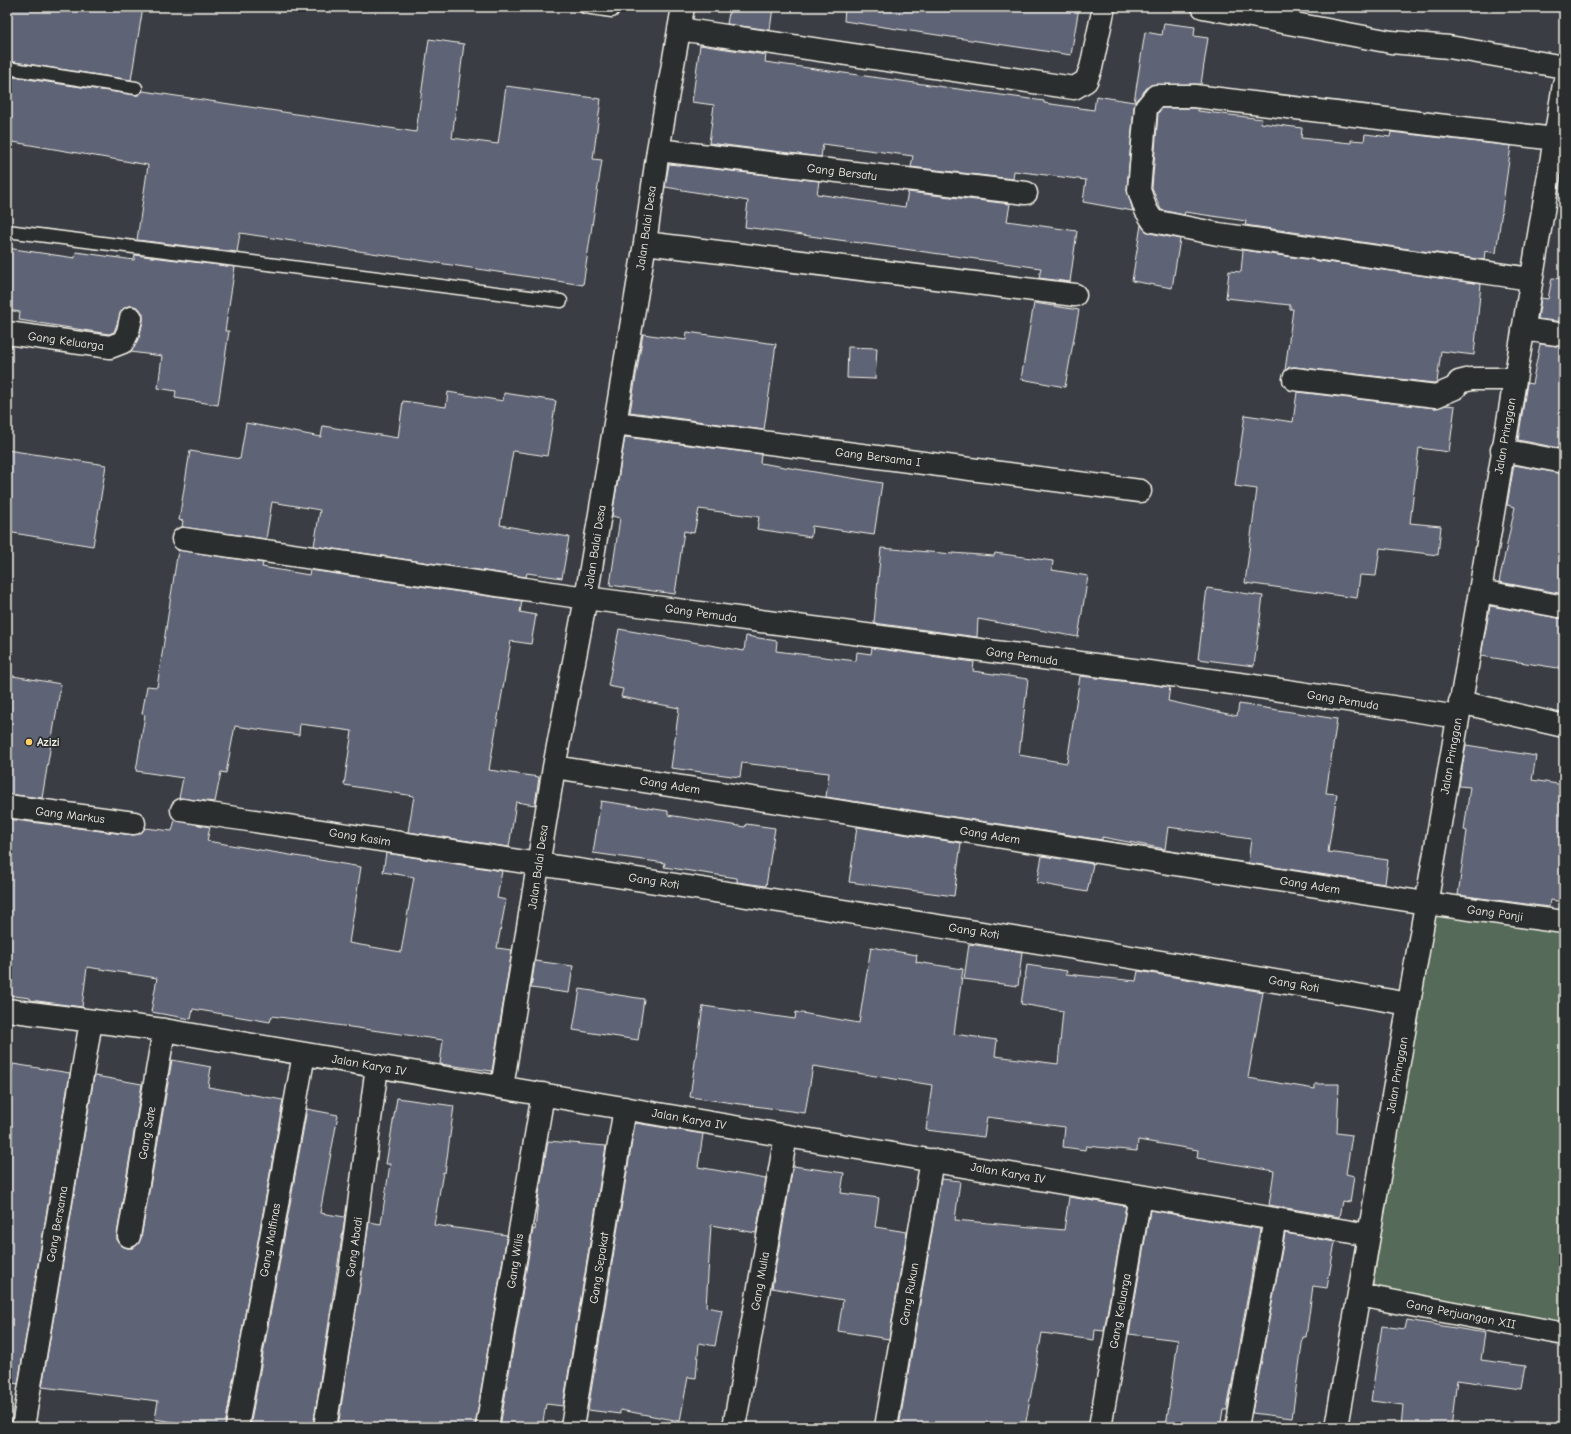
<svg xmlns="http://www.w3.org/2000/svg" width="1571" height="1434" font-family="'Comic Neue',sans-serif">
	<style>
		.green { fill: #546b58; stroke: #a4aea0 }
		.building { fill: #5e6476; stroke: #f4f1e8 }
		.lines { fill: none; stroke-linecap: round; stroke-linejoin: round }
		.service-casing { stroke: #f4f1e8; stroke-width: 15 }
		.minor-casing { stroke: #f4f1e8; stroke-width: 25 }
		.service { stroke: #2a2d2e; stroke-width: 12 }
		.minor { stroke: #2a2d2e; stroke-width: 22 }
		.poi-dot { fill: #ffd166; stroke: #2a2d2e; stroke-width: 1.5 }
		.labels { text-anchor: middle; stroke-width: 3.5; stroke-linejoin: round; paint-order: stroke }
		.street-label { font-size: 12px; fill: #f4f1e8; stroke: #2a2d2e }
		.poi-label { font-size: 12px; font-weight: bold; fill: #f4f1e8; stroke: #2a2d2e; text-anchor: start }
	</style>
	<rect width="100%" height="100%" fill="#3a3e44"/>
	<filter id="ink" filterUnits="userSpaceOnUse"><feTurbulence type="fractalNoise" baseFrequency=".025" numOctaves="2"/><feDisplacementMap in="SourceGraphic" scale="8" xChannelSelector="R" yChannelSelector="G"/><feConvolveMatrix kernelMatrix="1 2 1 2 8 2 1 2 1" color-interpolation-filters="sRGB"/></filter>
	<g filter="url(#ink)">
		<!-- green -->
		<path class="green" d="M1433,912l131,21v396l-193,-31z"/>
		<!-- building -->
		<path class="building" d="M7,7h136l-12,73 -124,-19z
			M730,7h43l-3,23 -43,-6z
			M845,7h234l-8,48 -227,-34z
			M1164,23l31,4 -1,9 14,2 -7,46 -50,1 -15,15 -2,7 -7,82 6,22 -50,-9 3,-22 -72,-9 -1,8 -102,-12 2,-11 -90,-12 -2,13 -112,-14 5,-38 -22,-3 8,-57 66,10 -1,7 279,39v2l50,7 2,-14 38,6 11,-70 17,3z
			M429,39l35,5 -12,94 46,6 8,-58 95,13 -8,60 9,1 -19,125 -343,-52 -3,19 -100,-12 11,-75 -141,-24v-65l128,19h4l4,-4 273,41z
			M1162,108h31l5,1v2l64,8 -1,4 41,5 -1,10 50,5v-3l13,1 1,-7 25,3 1,-5 120,14 -15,107 -11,-2 -1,9 -239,-35 1,-4 -61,-9 -1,3 -23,-5 -9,-22 6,-75z
			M669,164l150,17 -2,13 88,13 3,-15 102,12 -3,17 70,10 -7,51 -31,-4 2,-10 -296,-41 3,-26 -83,-14z
			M1141,225l5,6 4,2 30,6 -8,49 -40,-7z
			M7,248l68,10 1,-6 58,8 1,-5 100,12 -10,64h4l-11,74 -43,-7 1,-7 -18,-3 4,-32 -32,-4 9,-14 4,-17v-7l-4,-6 -5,-2h-6l-6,4 -8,22 -5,2 -90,-14 1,-8 -13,-2z
			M1243,250l238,34 -7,71 -33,-4 -4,31 -3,1 -139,-16h-6l-4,4 8,-62h-3v-4l-64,-7 3,-27 12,1z
			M1552,278l12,1v43l-26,-3 3,-21 7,1z
			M1034,303l45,7 -14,77 -44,-8z
			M687,332l89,12 -12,86 -134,-18 13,-78 43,6z
			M1540,344l24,3v102l-46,-9 9,-57 5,1z
			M848,347l29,1 -2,31 -28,-1z
			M448,392l55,9 1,-8 52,8 -9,55 -34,-5 -13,74 69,12 -7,41 -35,-5 -1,4 -212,-31 6,-36 -48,-8 -6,37 -84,-12 1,-6 -4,-1 11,-69 50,8 6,-36 75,14 2,-11 75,12 5,-37 43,6z
			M1297,392l138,16 11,-3 9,1 -6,46 -30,-4 -9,75 31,3 -3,29 -58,-7 -4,28 -16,-1 -3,23 -112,-15 12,-94 -22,-3 10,-71 48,7z
			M625,437l136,17 -1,9 122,20 -8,52 -62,-9 -1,11 -54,-8 2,-12 -60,-8 -5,24 -10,-2 -9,63 -65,-9 10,-67 -8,-2z
			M7,450l99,15 -13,81 -86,-14z
			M1514,465l50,9v120l-65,-12 16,-75 -8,-2z
			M881,548l72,6v-1l41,3 1,-3 58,8 -1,9 36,6 -10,61 -100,-18 -1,18 -103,-14z
			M178,550l85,13 -1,4 47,8 1,-5 212,31 -2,11 16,3 -5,29 -20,-3 -22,129 50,7 -4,28 -19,-3 -7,45 -101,-15 6,-36 -70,-11 8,-54 -52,-7 -1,11 -64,-9 -9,47 -5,-1 -6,30 -36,-4 4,-20 -47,-7 9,-56 -3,-1 5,-28 10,1z
			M1207,588l56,8 -9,70 -56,-7z
			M1490,606l74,13v50l-83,-13z
			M619,629l125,22 2,-15 31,5 -1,10 80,10 1,-9 14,2 1,-6 102,14 -1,9 55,8 -9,76 48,8 13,-87 90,11 -2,14 69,15 2,-12 98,15 -11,74 11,1 -9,58 60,8 -3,24 -137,-21 3,-24 -83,-12 -3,22 -63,-12v3l-276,-43 3,-24 -87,-10 -2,14 -69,-9 8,-60 -58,-11 2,-8 -15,-3z
			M7,675l54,9 -19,114 -35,-4z
			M1466,745l70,11 -4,24 32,5v117l-14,-2 -1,7 -91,-12 9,-64 -3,-1 6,-43 -11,-1z
			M601,801l67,10v4l77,12 1,-3 29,4 -9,58 -29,-4v-4l-73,-11 1,-4 -72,-10z
			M7,819l125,16 7,-1 6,-6 27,3 3,-11 35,7 -3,14 154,26 -12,76 52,9 13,-75 -31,-5 3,-19 116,18 -5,27 9,2 -9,48 15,2 -20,121 -52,-7 3,-24 -171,-24 -2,6 -77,-13 -2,10 -40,-7 6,-34 -70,-11 -5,40 -52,-7v-2l-23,-3z
			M857,827l104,16 -7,53 -105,-14z
			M1042,856l51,8 -6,28 -50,-9z
			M969,944l53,8 -4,34 -54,-7z
			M871,947l46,8 -1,7 47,7 -9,65 43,6 -2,16 63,8 5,-53 -42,-7 6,-39 40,6 -1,3 70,7 2,-10 125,21 -15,86 67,11v-5h24l-2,49 15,2 -6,39 8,2 -4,26 -8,-1 -3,16 -70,-12 5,-34 -77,-13 1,-8 -60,-10 -1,11 -51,-5 -1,4 -22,-3 2,-20 -78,-10 -3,20 -58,-7 6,-45 -119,-19 -8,47 -115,-16 13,-91 92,13 1,-7 63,11z
			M535,961l38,5 -4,27 -38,-5z
			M580,989l64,10 -6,41 -65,-10z
			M172,1060l39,7 -3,20 75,13 -58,327h-21l-49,-8 3,-18 -116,-14 52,-310 1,-1 47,8 -25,150v6l4,5 6,3h6l5,-4 3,-6z
			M13,1064l57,9 -52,311 -11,-2v-279z
			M397,1098l57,8 -9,67 -2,-1 -9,53 73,10 -32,192h-137l31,-205 12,2 9,-60h-4z
			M307,1109l31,6 -18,98 25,4 -32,210h-63z
			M635,1123l68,11 -5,33 68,12 -10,54 -45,-8 -5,82 16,3 -7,36 -16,-3 -3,35 -8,-1 -8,44 -60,-11v4l-32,-4z
			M548,1141l58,5 -43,260 -17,-2 -4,23h-42l33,-198 2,1 3,-30z
			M793,1166l51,7 -3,20 38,5 -4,29 32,5 -18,107 -51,-8 5,-31 -71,-12z
			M941,1179l19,2 -5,39 109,10 5,-33 57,9 -22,125 -9,-1 -1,10 -52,-7 -17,94h-126z
			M1150,1210l110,19 -33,181h-4l-3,17h-54l12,-87 -49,-6z
			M1285,1233l50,9 -8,46 -14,-2 -7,51h-3l-11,81 -40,-5z
			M1407,1320l78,13 -4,27 45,6 -4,23 -65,-9 -6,47h-50l2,-22 -32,-4 11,-75 23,3z"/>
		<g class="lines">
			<defs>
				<path id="service" d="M585,7l27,4
					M7,68l129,20
					M7,231l554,70"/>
				<path id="minor" d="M1203,7l188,35 58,5 115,20
					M679,29l395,59 12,-7 5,-13 13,-61
					M658,150l368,43
					M645,243l430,52
					M1531,279l-313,-45 -65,-13 -7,-11 -7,-20 7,-82 10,-12h38l361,43
					M1523,329l41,6
					M7,333l103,14 13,-5 5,-10 3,-14
					M1294,379l142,17 19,-8 4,-6 12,-3h44
					M615,423l525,68
					M1502,450l62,12
					M183,539l403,59 661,87 211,32
					M1480,591l84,16
					M1460,702l104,24
					M554,767l872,136 138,19
					M7,806l127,17
					M182,810c409,62 819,123 1227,194
					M7,1010l157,20 1205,205
					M502,1087l52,-320 32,-169 59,-355 13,-93 25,-143
					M129,1236l35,-206
					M1359,1295l205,39
					M23,1427l68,-406
					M237,1427l67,-373
					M325,1427l25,-154 27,-207
					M487,1427l56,-333
					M572,1427l53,-319
					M734,1427l52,-291
					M886,1427l46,-267
					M1100,1427l40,-231
					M1237,1427l38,-208
					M1336,1427l144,-836 84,-507"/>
			</defs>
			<!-- service casing -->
			<use href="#service" class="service-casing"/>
			<!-- minor casing -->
			<use href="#minor" class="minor-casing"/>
			<!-- service -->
			<use href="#service" class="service"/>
			<!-- minor -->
			<use href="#minor" class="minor"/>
		</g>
	</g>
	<!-- markers -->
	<circle class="poi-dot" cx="29" cy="742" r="4"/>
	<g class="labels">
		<!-- street labels -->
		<g class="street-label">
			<text transform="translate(842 172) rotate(7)" y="4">Gang Bersatu</text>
			<text transform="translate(646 228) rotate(-82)" y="4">Jalan Balai Desa</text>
			<text transform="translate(66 341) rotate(8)" y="4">Gang Keluarga</text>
			<text transform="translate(1505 436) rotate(-80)" y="4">Jalan Pringgan</text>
			<text transform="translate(878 457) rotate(7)" y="4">Gang Bersama I</text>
			<text transform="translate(595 547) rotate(-81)" y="4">Jalan Balai Desa</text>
			<text transform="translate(701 613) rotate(8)" y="4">Gang Pemuda</text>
			<text transform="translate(1022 656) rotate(8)" y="4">Gang Pemuda</text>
			<text transform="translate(1343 700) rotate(9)" y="4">Gang Pemuda</text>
			<text transform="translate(1451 756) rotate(-80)" y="4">Jalan Pringgan</text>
			<text transform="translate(670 785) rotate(9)" y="4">Gang Adem</text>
			<text transform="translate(70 815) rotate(7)" y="4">Gang Markus</text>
			<text transform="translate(990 835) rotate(9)" y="4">Gang Adem</text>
			<text transform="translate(360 837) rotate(9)" y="4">Gang Kasim</text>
			<text transform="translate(538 867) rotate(-82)" y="4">Jalan Balai Desa</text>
			<text transform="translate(654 881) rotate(9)" y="4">Gang Roti</text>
			<text transform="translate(1310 885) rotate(9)" y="4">Gang Adem</text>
			<text transform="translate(1495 913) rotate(8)" y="4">Gang Panji</text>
			<text transform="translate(974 931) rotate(9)" y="4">Gang Roti</text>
			<text transform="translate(1294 984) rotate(10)" y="4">Gang Roti</text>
			<text transform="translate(369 1065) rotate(10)" y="4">Jalan Karya IV</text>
			<text transform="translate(1397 1075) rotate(-80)" y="4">Jalan Pringgan</text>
			<text transform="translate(689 1119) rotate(10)" y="4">Jalan Karya IV</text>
			<text transform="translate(147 1133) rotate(-80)" y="4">Gang Sate</text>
			<text transform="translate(1008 1173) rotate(10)" y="4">Jalan Karya IV</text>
			<text transform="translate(57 1224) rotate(-80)" y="4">Gang Bersama</text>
			<text transform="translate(270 1240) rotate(-80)" y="4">Gang Malfinas</text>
			<text transform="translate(354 1247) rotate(-82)" y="4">Gang Abadi</text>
			<text transform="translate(515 1261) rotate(-81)" y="4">Gang Wilis</text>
			<text transform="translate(599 1268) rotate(-81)" y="4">Gang Sepakat</text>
			<text transform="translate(760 1281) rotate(-80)" y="4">Gang Mulia</text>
			<text transform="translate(909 1294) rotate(-80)" y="4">Gang Rukun</text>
			<text transform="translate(1120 1311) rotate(-80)" y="4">Gang Keluarga</text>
			<text transform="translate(1461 1314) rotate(11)" y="4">Gang Perjuangan XII</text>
		</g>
		<!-- poi labels -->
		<g class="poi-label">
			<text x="37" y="746">Azizi</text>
		</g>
	</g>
	<!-- margin -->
	<rect width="1571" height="1434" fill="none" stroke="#2a2d2e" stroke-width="24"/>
	<rect x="12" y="12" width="1547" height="1410" fill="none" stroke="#f4f1e8" stroke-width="1.5" filter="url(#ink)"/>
</svg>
